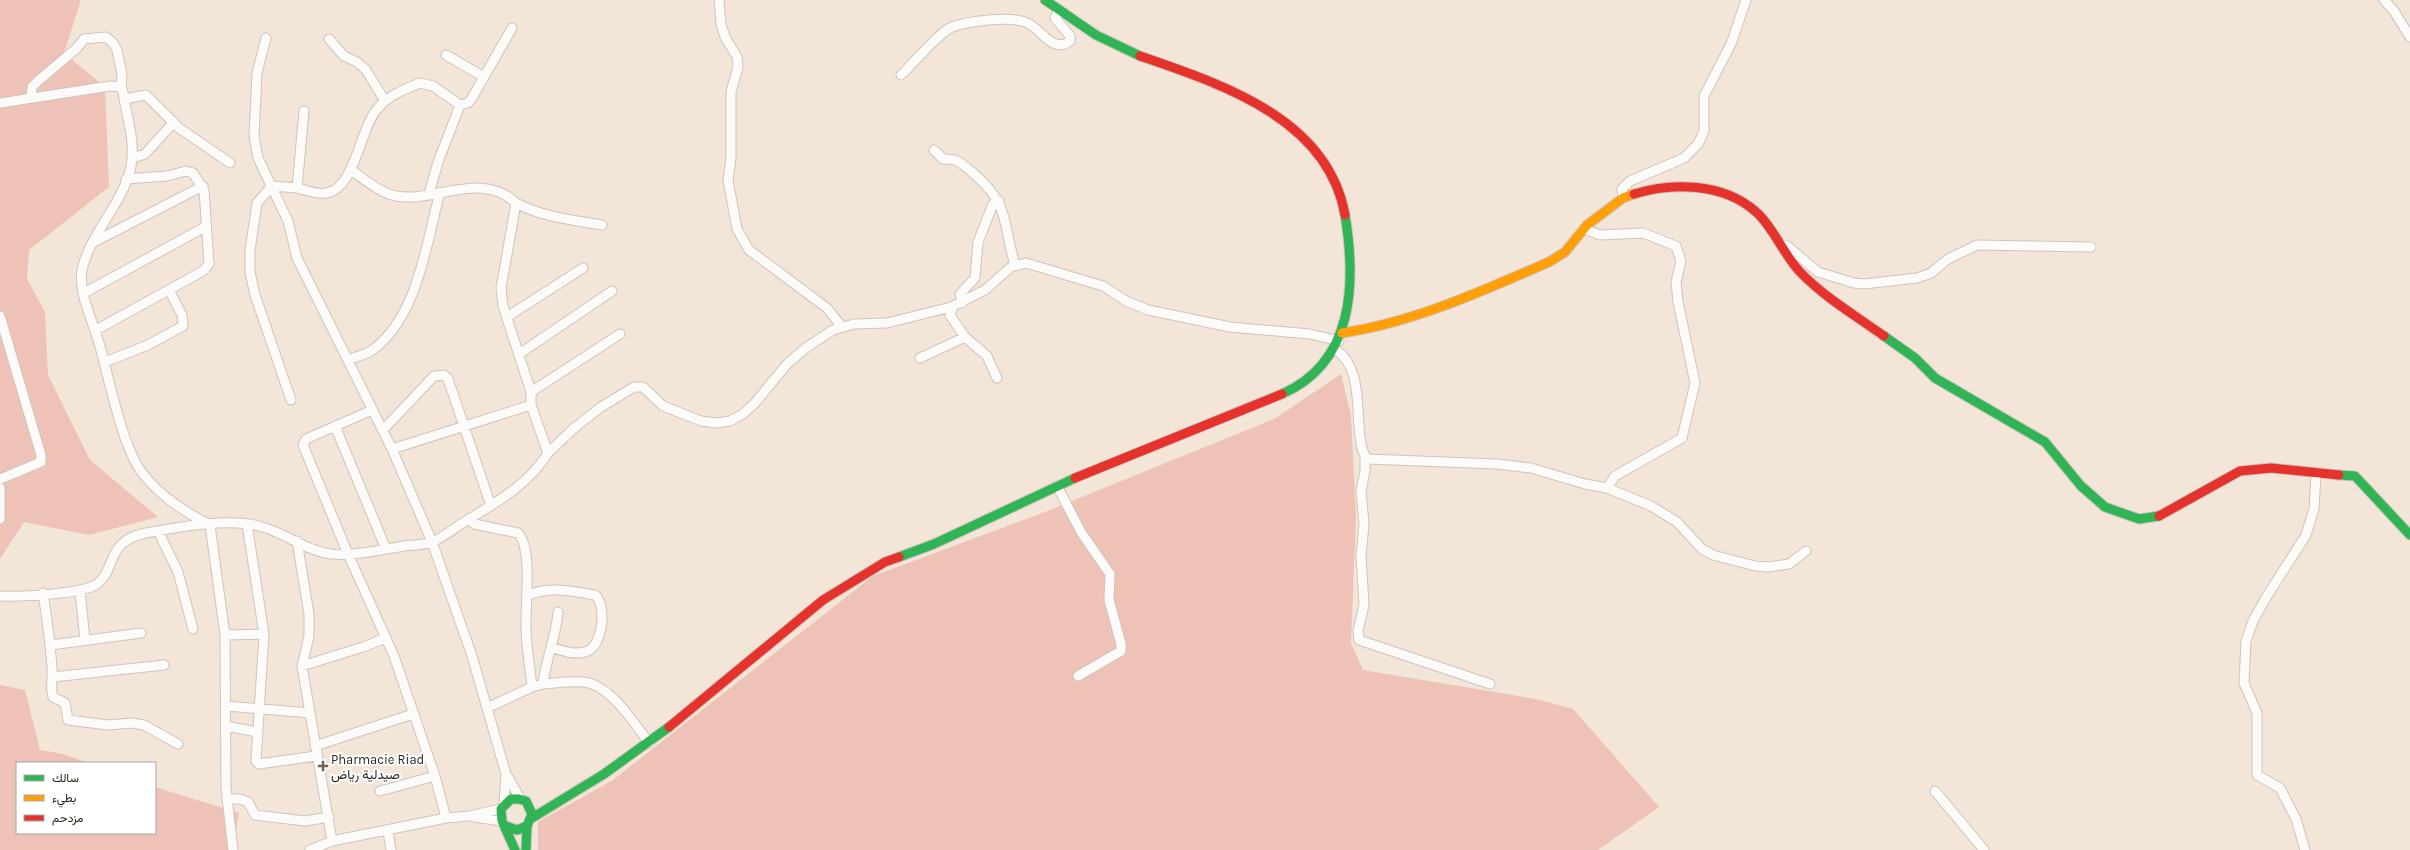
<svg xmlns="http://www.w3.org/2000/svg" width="2410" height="850" font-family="Karla,Vazirmatn,sans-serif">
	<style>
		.green { fill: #efc2b7 }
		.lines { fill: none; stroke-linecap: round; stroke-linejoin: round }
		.street-casing { stroke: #cec4ba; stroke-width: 11 }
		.fast-casing { stroke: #cec4ba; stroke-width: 11 }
		.slow-casing { stroke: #cec4ba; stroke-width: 11 }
		.jam-casing { stroke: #cec4ba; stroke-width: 11 }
		.street { stroke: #fdfbf9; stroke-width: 9 }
		.fast { stroke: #30b455; stroke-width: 9 }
		.slow { stroke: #ff9f0a; stroke-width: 9 }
		.jam { stroke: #e5322d; stroke-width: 9 }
		.poi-dot { fill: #6e6459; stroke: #fff; stroke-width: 1.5 }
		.labels { text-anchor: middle; stroke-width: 4; stroke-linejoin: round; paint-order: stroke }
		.poi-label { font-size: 13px; fill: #261e15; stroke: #fff; text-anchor: start }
	</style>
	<rect width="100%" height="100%" fill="#f3e6d8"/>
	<!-- green -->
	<path class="green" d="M0,0h81l-17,53 41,34 4,100 -80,63 -2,29 18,33 3,63 42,85 68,57 -69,18 -65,-13 -24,37z
		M1341,374l10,42 5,100 -5,127 12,27 173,29 37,10 86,98 -61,43h-1060v-28l75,-42 260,-204 172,-64 231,-94z
		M0,685l25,5 15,60 23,4 26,9h-72v70h138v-46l84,26 -7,37h-232z"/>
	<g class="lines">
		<defs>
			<path id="street" d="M719,0l2,24 4,13 12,20 1,10 -7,25v66l-3,22 9,49 12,21 78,58 15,19
				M2384,0l10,11 16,26
				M266,38l-9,35 -3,63 4,22 30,63 9,37 95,191 40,93 40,114 34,118 14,24
				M329,39l15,17 13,6 9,8 19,31
				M446,55l38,22
				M901,75c12,-11 38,-43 51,-48 16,-6 57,-11 73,-5 16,5 27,33 45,19v-5l-15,-18 4,-8
				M31,98l1,-11 6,-6 39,-33 7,-9 22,-2 7,6 4,7 5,24 -1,13
				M124,99l22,-4 33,33 51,35
				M0,103l110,-17 11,1 2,5c3,22 11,44 9,66 -2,39 -42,73 -50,112 -4,23 11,51 17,73 10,34 23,105 44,131 18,23 42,38 67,51l15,110 1,153 7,62
				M460,105l8,-2 4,-5 40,-70
				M304,111l-7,77c9,2 20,7 30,5 29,-6 33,-66 51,-85 11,-13 27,-19 42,-25l13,3 27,19 -22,57 -9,32
				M934,150l9,9c16,0 16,3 29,13 39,33 30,50 43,93
				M132,158l13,-4 29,-32
				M1623,198l-1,-9 8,-8 54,-23 14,-14 6,-13v-35l27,-52 15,-44
				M516,203c27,14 55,17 86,22
				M1584,229l16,6 43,-2 33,13 5,15 -5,21 2,20 17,81 -13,55 -67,38 -8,12
				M92,243l111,-57
				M1786,245l32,27 36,11 10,1 53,-6 14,-5 17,-14 29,-14 114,2
				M84,293l121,-66
				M962,303l-2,-9 15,-16 3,-36 15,-38 6,-3
				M953,307l-3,8 15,22 22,19 10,22
				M0,316l41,139v7l-41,17
				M507,317l76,-49
				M96,330l107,-59 6,-7 -5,-74 -11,-17 -7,-2 -19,5 -41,3
				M1335,349c29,19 20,63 26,94 1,6 2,12 7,16l129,5 34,4 54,16 22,4 44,18 26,16 25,27 11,6 42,11 13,1 21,-3 17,-13
				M519,354l93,-63
				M920,358l45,-21
				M348,360c7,-3 16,-5 23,-9 47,-33 55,-107 69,-159
				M105,362l43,-17 35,-19 -1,-11 -13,-25
				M531,392l89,-58
				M291,400l-36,-105 -5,-23v-22l7,-47 15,-17 25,2
				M372,410l-66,29 -3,6 45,109 46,102 41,120 11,42
				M335,426l51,123
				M383,430l51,-54 10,-1 4,4 43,127
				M392,449l139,-44
				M548,453l25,-24 28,-22 33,-20h9l20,19 38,15 16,2 13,-2 13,-7 11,-10 34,-41 19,-16 26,-17 21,-6 33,-1 64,-16 34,-17 26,-23 15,-4 77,23 23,15 22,9 82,17 80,7 29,7
				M1365,456v15l-4,20 3,33 -3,32 3,49 -6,26 1,9 131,44
				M1057,486l24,46 29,42 -1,26 12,44v7l-43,25
				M0,488v31
				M471,518l3,6 44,9c15,16 7,71 8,93 0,20 4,41 6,61
				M247,524l17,110 -8,127 3,3 57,-8
				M158,531l20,41 15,57
				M297,541l12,73v22l-7,30 30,175
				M80,591l5,49
				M43,593c4,25 7,49 9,74 1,10 -2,21 1,30l12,6 3,17 40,5 24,-2 12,2 34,19
				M528,595c22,-9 44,-4 67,0 12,10 8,49 -7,56 -13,5 -25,0 -37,-4
				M0,596c19,1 83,-2 97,-12 20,-15 8,-43 49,-51 33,-6 81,-15 113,-7 25,6 47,25 72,28 24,2 49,-4 73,-8 9,-1 20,-1 28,-4 10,-4 20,-12 29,-18 32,-20 67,-38 87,-71l-17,-48v-13l-28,-86 -2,-18 15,-85c-34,-33 -81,0 -120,-7 -16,-3 -32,-17 -45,-26
				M225,635l39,-1
				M51,645l90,-12
				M302,666l61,-19 23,-9
				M53,677l111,-12
				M543,684c13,-1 27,-3 40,-2 27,2 51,41 66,61
				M226,706l84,7
				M487,708l45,-21 11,-3c3,-26 13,-46 15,-72
				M226,726l31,6
				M315,746l98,-32
				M380,791l55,-15
				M1935,791l49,59
				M227,799h13l8,3 7,13 50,6 24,-4
				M504,804l2,-30
				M474,817l28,4
				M388,831l3,19
				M310,850l22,-9 114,-23 23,-2 32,-7
				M2305,850l-9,-31 -16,-31 -23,-13v-62l-13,-30 2,-42 7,-20 14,-25 39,-61 8,-26 2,-35"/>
			<path id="fast" d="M1045,0l51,35 44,21
				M1884,336l31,22 20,20 110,64 36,44 24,21 34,12 20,-3
				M1282,394c73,-32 74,-112 63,-179
				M2339,475l16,1 55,59
				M899,557l35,-13 141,-66
				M532,818l72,-44 65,-47
				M506,826l11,4 10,-4 5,-12 -6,-13 -7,-2h-8l-10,10 1,12 13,29
				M526,850l1,-24"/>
			<path id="slow" d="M1342,333c73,-11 140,-42 207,-71l16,-10 22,-27 36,-27 11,-4"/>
			<path id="jam" d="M1140,56c81,28 188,62 205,159
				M1634,194c38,-12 89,-11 121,17 17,14 29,44 45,61 24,25 56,44 84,64
				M1075,478l207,-84
				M2159,516l81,-45 31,-3 68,7
				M669,727l154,-127 62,-38 14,-5"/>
		</defs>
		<!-- street casing -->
		<use href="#street" class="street-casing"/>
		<!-- fast casing -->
		<use href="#fast" class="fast-casing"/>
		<!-- slow casing -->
		<use href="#slow" class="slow-casing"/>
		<!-- jam casing -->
		<use href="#jam" class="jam-casing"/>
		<!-- street -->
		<use href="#street" class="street"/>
		<!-- fast -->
		<use href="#fast" class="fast"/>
		<!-- slow -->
		<use href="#slow" class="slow"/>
		<!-- jam -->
		<use href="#jam" class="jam"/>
	</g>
	<!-- markers -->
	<path class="poi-dot" d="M321 760h4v4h4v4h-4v4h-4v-4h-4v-4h4z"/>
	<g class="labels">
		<!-- poi labels -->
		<g class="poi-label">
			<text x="331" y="764">Pharmacie Riad<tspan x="331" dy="15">صيدلية رياض</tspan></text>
		</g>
	</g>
	<!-- legend -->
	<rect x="16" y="762" width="140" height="72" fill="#ffffff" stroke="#a8a5a1"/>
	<rect x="24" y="775" width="20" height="6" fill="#30b455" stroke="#a8a5a1"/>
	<text x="52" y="782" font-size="12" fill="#261e15">سالك</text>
	<rect x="24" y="795" width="20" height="6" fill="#ff9f0a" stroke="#a8a5a1"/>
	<text x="52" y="802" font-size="12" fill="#261e15">بطيء</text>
	<rect x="24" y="815" width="20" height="6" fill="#e5322d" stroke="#a8a5a1"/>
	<text x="52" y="822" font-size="12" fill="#261e15">مزدحم</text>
</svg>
